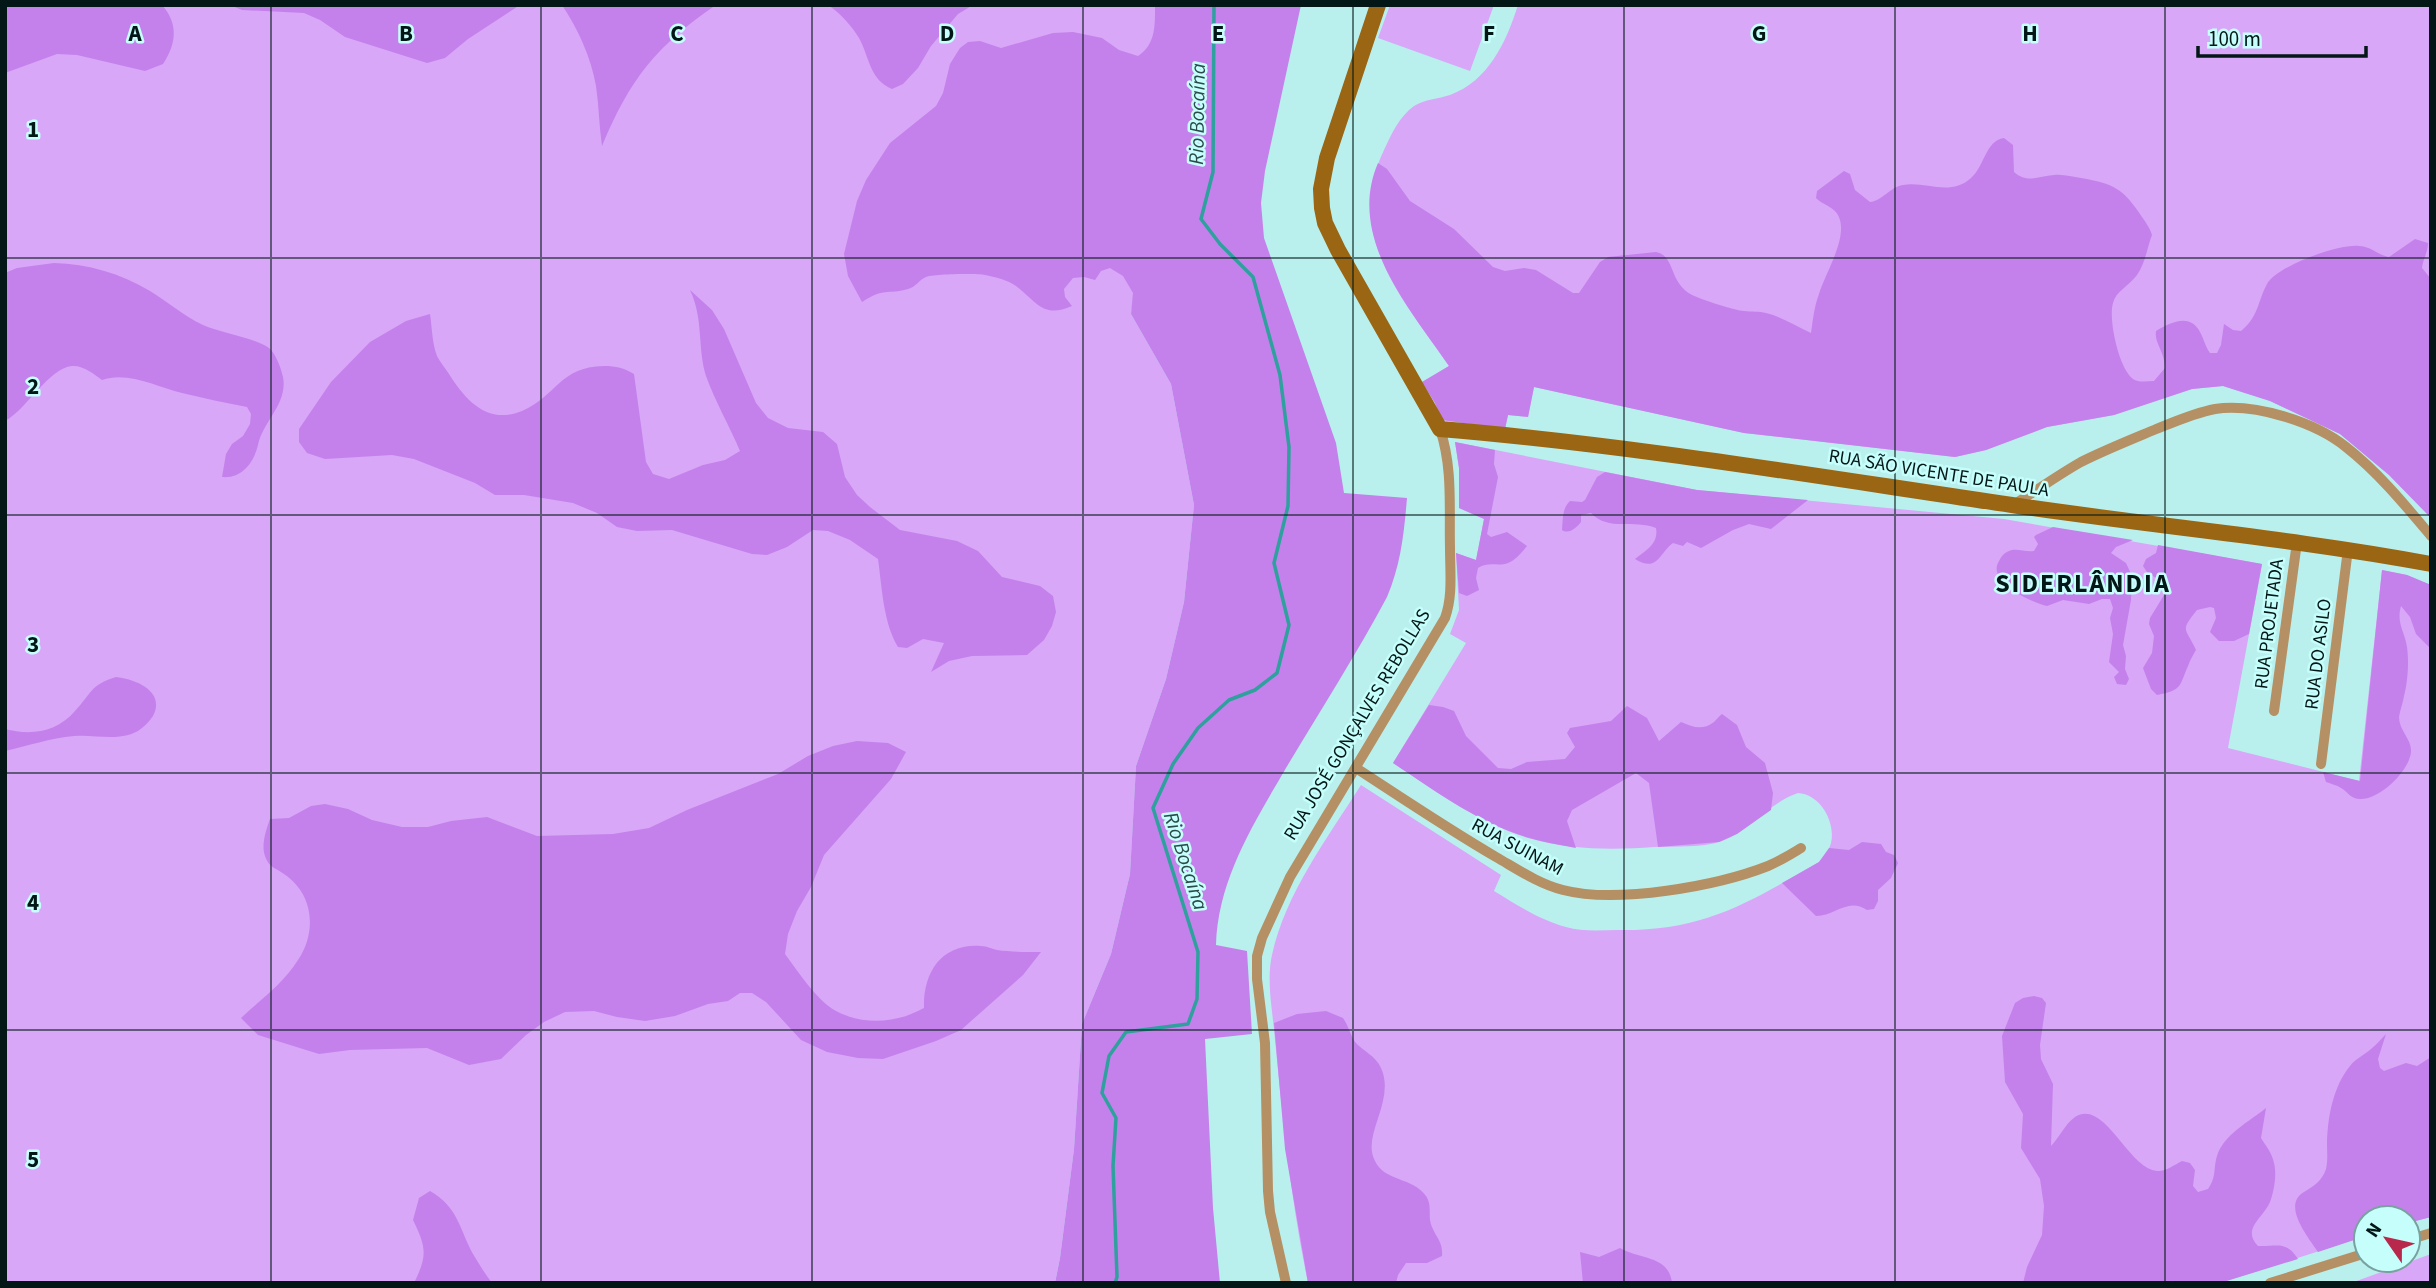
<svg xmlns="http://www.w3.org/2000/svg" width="2436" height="1288" font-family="'Source Sans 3',sans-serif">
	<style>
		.green { fill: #d8a7f7 }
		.forest { fill: #c481eb }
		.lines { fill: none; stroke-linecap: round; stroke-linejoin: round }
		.stream { stroke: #2ea09d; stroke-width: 3.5 }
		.street { stroke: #b49064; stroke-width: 10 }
		.secondary { stroke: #9a6614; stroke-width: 16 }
		.grid { fill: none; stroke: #021716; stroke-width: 2; stroke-opacity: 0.55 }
		.labels { text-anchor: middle; stroke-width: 5; stroke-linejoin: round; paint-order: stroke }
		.street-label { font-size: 19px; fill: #021716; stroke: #c6fefb }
		.water-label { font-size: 21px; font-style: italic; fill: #2a4b49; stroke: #c6fefb }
		.district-label { font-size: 26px; font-weight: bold; letter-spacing: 2px; fill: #021716; stroke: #c6fefb }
		.grid-label { font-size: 23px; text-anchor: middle; font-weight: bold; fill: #021716; stroke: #c6fefb; stroke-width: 5; stroke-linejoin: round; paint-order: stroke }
	</style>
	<rect width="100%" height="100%" fill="#b9f0ed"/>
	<!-- green -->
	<path class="green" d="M5,5h1176l-50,309 40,70 23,121 -10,97 -18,77 -30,87 -6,108 -19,80 -29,70 -8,125 -14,109 -5,25h-1050z
		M1390,5h104l-24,66 -92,-33z
		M1518,5h913v513l-42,-43 -49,-41 -70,-33 -47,-15 -31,3 -78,26 -67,12 -61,23 -31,7 -211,-24 -210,-46 -6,30 -20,-2 -3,14 -63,-9 -7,-17 -13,-21 27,-16c-46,-67 -106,-131 -65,-216 8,-17 15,-33 30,-44 11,-7 24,-7 36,-11 38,-14 56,-52 68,-90z
		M1455,442l242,48 307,29 258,45 -34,184 131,33 23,-211 25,5 24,10v632l-23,6v-5h-42v18l-146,47h-912c-17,-81 -25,-162 -33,-243 -2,-27 -9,-59 -3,-85 14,-63 55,-116 89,-170l140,90 -7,16c23,14 46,29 72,36 17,5 35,3 53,3 85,1 129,-27 200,-68 5,-6 10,-11 12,-19 5,-21 -11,-49 -33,-50 -28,9 -47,37 -76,48 -19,7 -47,5 -68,6 -40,3 -83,3 -122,-8 -51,-14 -95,-47 -139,-76l73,-120 -16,-9 9,-24 -3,-57 20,7 8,-41 -25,-11v-40z
		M2431,1254v29h-80z"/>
	<!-- forest -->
	<path class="forest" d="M5,5h157c17,19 14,39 1,59l-18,7 -68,-16 -20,-1 -52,19z
		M230,5h290l-52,34 -23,19 -18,5 -82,-26 -25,-17 -16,-7 -62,-3z
		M562,5h154c-60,41 -86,74 -114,141 -3,-20 -3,-40 -6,-60 -5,-29 -18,-57 -34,-81z
		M828,5h145l-15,9 -27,32 -13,22 -15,16 -11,5c-23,-10 -22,-31 -33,-51 -7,-12 -19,-25 -31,-33z
		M1155,5h146l-36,166 -4,32 3,35 72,205 8,50 63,5c-3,35 -6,66 -20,99 -31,58 -67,114 -101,171 -32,55 -68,111 -70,177l31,6 5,83 -47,5 8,169 7,75h-165l5,-25 14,-109 8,-125 29,-70 19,-80 6,-108 30,-87 18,-77 10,-97 -23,-121 -40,-70 2,-21 -10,-17 -13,-8 -9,3 -6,9 -11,-3 -11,1 -9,11 1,8 7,9c-29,13 -35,-4 -56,-20 -8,-6 -21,-9 -31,-11 -7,-2 -53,-1 -59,2 -7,3 -10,10 -18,12 -22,6 -23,-2 -46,13l-14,-26 -4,-22 13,-53 9,-21 24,-37 46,-37 7,-13 7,-29 10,-16 8,-6 12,-1 21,7 52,-15 20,-1 29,6 17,12 19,6c18,-12 17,-31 17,-51z
		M2004,138l9,7 1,27c14,12 24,4 40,3 10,-1 18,2 27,3 33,6 42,10 61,39 4,6 8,11 10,18 -5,13 -7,29 -15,40 -8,11 -21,16 -24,28 -5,16 6,66 20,76 6,4 14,2 21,2l11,-13c0,-16 -11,-25 -9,-37 15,-9 34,-18 44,1 4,7 5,14 10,21h7l4,-8 3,-21 9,6 8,1c18,-15 16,-28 26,-47 10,-18 71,-40 92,-38 11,0 19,9 30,11l26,-18 13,4c0,9 -5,16 -6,25l9,11v239l-42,-43 -49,-41 -70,-33 -47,-15 -31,3 -78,26 -67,12 -61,23 -31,7 -211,-24 -210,-46 -6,30 -20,-2 -3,14 -63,-9 -7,-17 -13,-21 27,-16c-39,-57 -103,-129 -71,-203l9,6 23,32 44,28 39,38 12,4 19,-3 12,2 37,23h6l21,-31 8,-5 48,-5c20,4 12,30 36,43 8,4 44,16 52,16 8,1 15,0 22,2 16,4 30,13 45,20 2,-13 3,-26 8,-39 6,-20 27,-53 21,-74 -3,-13 -16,-14 -24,-22l1,-7 27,-20 6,3 5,16 15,12c12,-1 20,-15 33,-17 23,-4 47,12 68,-7 14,-12 14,-37 33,-40z
		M54,263c34,1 66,10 96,28 18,11 34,25 53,34 18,8 53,13 66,23 7,6 12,20 14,29 5,27 -20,44 -25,68 -4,17 -16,34 -36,32l4,-23 6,-10 11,-8 7,-12 1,-10 -4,-7c-22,-4 -43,-9 -65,-14 -25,-6 -54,-22 -80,-13 -8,-6 -19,-15 -30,-14 -23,2 -45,43 -67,55v-148l12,-5z
		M690,290l22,20 12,19 32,74 12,15 20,10 35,4 14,12 8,33 12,18 13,12 30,23 57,11 21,10 24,26 38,9 13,10 3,16 -4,14 -8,14 -17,15 -55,1 -23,5 -18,11 13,-29 -21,-4 -16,9 -9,-1c-15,-25 -16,-60 -20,-88l-28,-19 -22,-9 -15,-1 -26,17 -20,8 -15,-1 -80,-24 -35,1 -20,-4 -20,-14 -24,-10 -49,-8h-29l-20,-12 -61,-24 -22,-4 -67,4 -18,-6 -8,-11v-13l32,-47 39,-40 36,-21 24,-7c2,13 2,29 7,42 3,6 8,12 12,18 17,27 39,51 73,37 35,-15 37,-44 82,-45 12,0 20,2 30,8l12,88 7,12 16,5 34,-14 22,-5 15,-9c-10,-24 -26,-52 -34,-75 -9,-30 -2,-56 -16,-86z
		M1455,442l40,8 -1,14 4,13 -11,57 4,3 16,-5 20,14c-5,6 -11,14 -19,17 -10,4 -19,-2 -30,5l-2,10 3,12 -12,6 -8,-3 -3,-40 20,7 8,-41 -25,-11v-40z
		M1605,472l92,18 111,10 -37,29 -22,-5 -16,6 -32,18 -14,-6 -4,4 -10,-3c-14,10 -15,30 -38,16 10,-8 24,-15 21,-31 -22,-9 -47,4 -65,-15l-10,2v7c-4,5 -12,13 -19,8 1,-10 0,-22 8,-29l12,1 3,-2 12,-23z
		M2053,527l80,13 -17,7 -5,6 15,10 6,13 -1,24 -8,45 3,11 -1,13 4,10 -3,6 -9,-1 -3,-7 5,-5 -10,-10 4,-28 -3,-16 3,-10 -3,-9h-8l-13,5 -26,-4 -16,6c-16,-4 -61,-24 -48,-45 3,-6 6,-9 13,-11 7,-1 14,2 22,1l4,-7 -4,-7 2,-2z
		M2158,545l104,19 -13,70 -15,7h-15l-9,-9 6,-14 -2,-10 -4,-1 -13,3c-18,22 -11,18 -1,40 -3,5 -6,10 -8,16 -9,20 -5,24 -31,29l-6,-6 -8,-21 9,-15 2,-17 -5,-12 1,-6 14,-23v-8l-5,-7 -12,-8 -4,-6 3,-7 10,-6z
		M2382,570l25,5 24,10v64l-15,-15 -6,-17 -9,-11c-5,17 4,26 6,41 2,14 1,35 -3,49 -1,7 -4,14 -5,21 0,14 13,22 12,35 -2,20 -33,49 -52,47 -9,-1 -11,-7 -18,-11 -4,-3 -10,-4 -15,-6l-3,-10 37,9z
		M116,677c19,2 50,14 37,39 -4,6 -9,11 -15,15 -20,11 -43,3 -64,5 -24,2 -46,10 -69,15v-22c26,7 52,3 70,-18 17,-18 15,-26 41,-34z
		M1429,705l14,2 11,4 12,25 32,32 13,1 16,-7 38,-3 10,-12 -8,-14 3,-5 41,-7 16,-15 20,12 12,23 22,-19c12,5 21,9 33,0 3,-3 5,-6 8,-8l15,11 9,22 19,16 8,30 -2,17 -34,24 -18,8 -61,5 -9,-64 -13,-10 -64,37 -5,11 9,27c-20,-4 -40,-7 -59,-14 -45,-16 -85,-45 -124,-71z
		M857,741l31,2 18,9 -15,27 -67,76 -13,32 -14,24 -9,23 -3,20c12,16 33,48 51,57 29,15 61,12 88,-3 -1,-36 18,-65 57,-62 6,0 11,3 16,4 14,2 30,2 44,2l-18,23 -62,55 -25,11 -53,18 -25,-1 -31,-6 -26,-12 -35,-38 -14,-9h-12l-12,8 -20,3 -33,12 -30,5 -28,-4 -23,-6 -29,1 -21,10 -18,13 -25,24 -32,6 -42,-17 -77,2 -31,4 -61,-19 -17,-17c19,-18 43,-35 57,-58 19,-28 16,-66 -14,-86 -8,-6 -15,-6 -19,-18 -4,-11 1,-26 5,-37l19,-1 22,-12 14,-2 23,5 24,11 30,7h26l23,-6 36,-4 50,19 76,-2 36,-6 38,-18 91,-36 30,-18 25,-10z
		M1862,842l19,2 5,8 8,3 4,8 -7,15 -13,12v11l-4,8 -7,1c-19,-13 -32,6 -51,6l-34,-33 37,-21 10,-14 20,2z
		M2034,996l8,2 4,5 -6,42 1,14 12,25 -2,62c8,-8 14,-22 24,-29 30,-19 53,52 82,54 8,1 17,-6 25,-10l8,2 5,7 -2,16 5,6 10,-3c9,-13 5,-20 9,-33 6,-21 33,-35 49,-48l-5,30c5,8 11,15 13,25 3,12 0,28 -4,39 -6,15 -29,27 -12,44 18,1 28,-6 40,13l-78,24h-197l4,-16 15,-32 2,-29 -4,-27 -19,-31 2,-34 -18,-32 -3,-46 13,-33 8,-5z
		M1326,1011l17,7c5,7 7,16 12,24 8,9 21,14 26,26 15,33 -20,67 -6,93 10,21 38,16 51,35 7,11 1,20 6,31 5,12 11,15 10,29l-15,7h-21l-8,12 -2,8h-88l-23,-134 -11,-126 23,-9z
		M2386,1034l-8,25 2,9 4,3 22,-8 11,3 14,-9v160l-23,6v-5h-42v18l-48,16c-9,-14 -37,-47 -14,-60 10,-6 18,-11 22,-23 2,-9 1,-17 1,-27 1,-26 6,-55 23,-76 5,-7 14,-11 21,-17 5,-4 10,-10 15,-15z
		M430,1191c28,16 29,37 43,63 6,10 12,20 19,29h-78c14,-28 12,-36 -1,-63l6,-22z
		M1620,1248c20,12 49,7 52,35h-89l-3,-31 19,5z"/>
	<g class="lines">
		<!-- stream -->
		<path class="stream" d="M1115,1283l2,-6 -4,-111 3,-48 -14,-25 7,-37 17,-24 62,-8 9,-25 1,-47 -45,-144 20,-44 25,-36 31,-28 26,-10 22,-17 12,-48 -15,-62 14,-57 1,-59 -9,-72 -27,-98 -33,-33 -19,-25 12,-47 1,-167"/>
		<!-- street -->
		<path class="street" d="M2013,505c23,-14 45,-30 68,-43 24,-12 49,-22 73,-32 20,-8 40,-17 61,-21 40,-6 100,13 131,38 32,25 59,58 85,89
			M2274,711l23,-169
			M2321,764l27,-215
			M1356,768c46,30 92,61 140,89 21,12 43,27 67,33 54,14 154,-4 205,-24 12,-5 23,-12 33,-18
			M2408,1240l23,-7
			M1286,1283l-16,-71 -2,-21 -3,-148 -8,-64v-23l5,-18 28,-61 155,-259c8,-22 5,-46 5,-70 -1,-41 3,-80 -10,-119
			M2270,1283l96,-30"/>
		<!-- secondary -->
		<path class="secondary" d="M1378,5l-51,153 -6,31 1,19 3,15 13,27 102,179c192,16 381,48 572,76 139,21 280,33 419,59"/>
	</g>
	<!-- grid -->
	<path class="grid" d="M271,5v1278M541,5v1278M812,5v1278M1083,5v1278M1353,5v1278M1624,5v1278M1895,5v1278M2165,5v1278M5,258h2426M5,515h2426M5,773h2426M5,1030h2426"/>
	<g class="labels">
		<!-- street labels -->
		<g class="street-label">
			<text transform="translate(1939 472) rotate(9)" y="7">RUA SÃO VICENTE DE PAULA</text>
			<text transform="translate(2268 624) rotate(-83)" y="7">RUA PROJETADA</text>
			<text transform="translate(2317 654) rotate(-83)" y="7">RUA DO ASILO</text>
			<text transform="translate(1356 724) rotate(-59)" y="7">RUA JOSÉ GONÇALVES REBOLLAS</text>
			<text transform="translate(1518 846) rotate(28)" y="7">RUA SUINAM</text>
		</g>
		<!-- water labels -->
		<g class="water-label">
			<text transform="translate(1197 114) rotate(-89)" y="7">Rio Bocaína</text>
			<text transform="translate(1186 861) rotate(72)" y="7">Rio Bocaína</text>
		</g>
		<!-- district labels -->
		<g class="district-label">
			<text x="2083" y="592">SIDERLÂNDIA</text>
		</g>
	</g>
	<g class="grid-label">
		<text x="135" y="41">A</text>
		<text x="406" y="41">B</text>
		<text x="677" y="41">C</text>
		<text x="947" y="41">D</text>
		<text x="1218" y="41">E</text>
		<text x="1489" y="41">F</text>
		<text x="1759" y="41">G</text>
		<text x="2030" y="41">H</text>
		<text x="33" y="137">1</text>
		<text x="33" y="394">2</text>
		<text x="33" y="652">3</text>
		<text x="33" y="910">4</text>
		<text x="33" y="1167">5</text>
	</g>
	<!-- border -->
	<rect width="2436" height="1288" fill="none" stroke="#021716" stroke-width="14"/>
	<!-- north arrow -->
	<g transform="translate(2387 1239) rotate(304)"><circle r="33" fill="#c6fefb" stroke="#78a29f" stroke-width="2"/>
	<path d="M0-5L12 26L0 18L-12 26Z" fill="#b8274c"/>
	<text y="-10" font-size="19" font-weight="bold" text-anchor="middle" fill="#021716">N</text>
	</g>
	<!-- scale -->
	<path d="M2198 46v10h168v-10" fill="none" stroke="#021716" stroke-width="3.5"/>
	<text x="2208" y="46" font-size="21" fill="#021716" stroke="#c6fefb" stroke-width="5" paint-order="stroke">100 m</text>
</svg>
